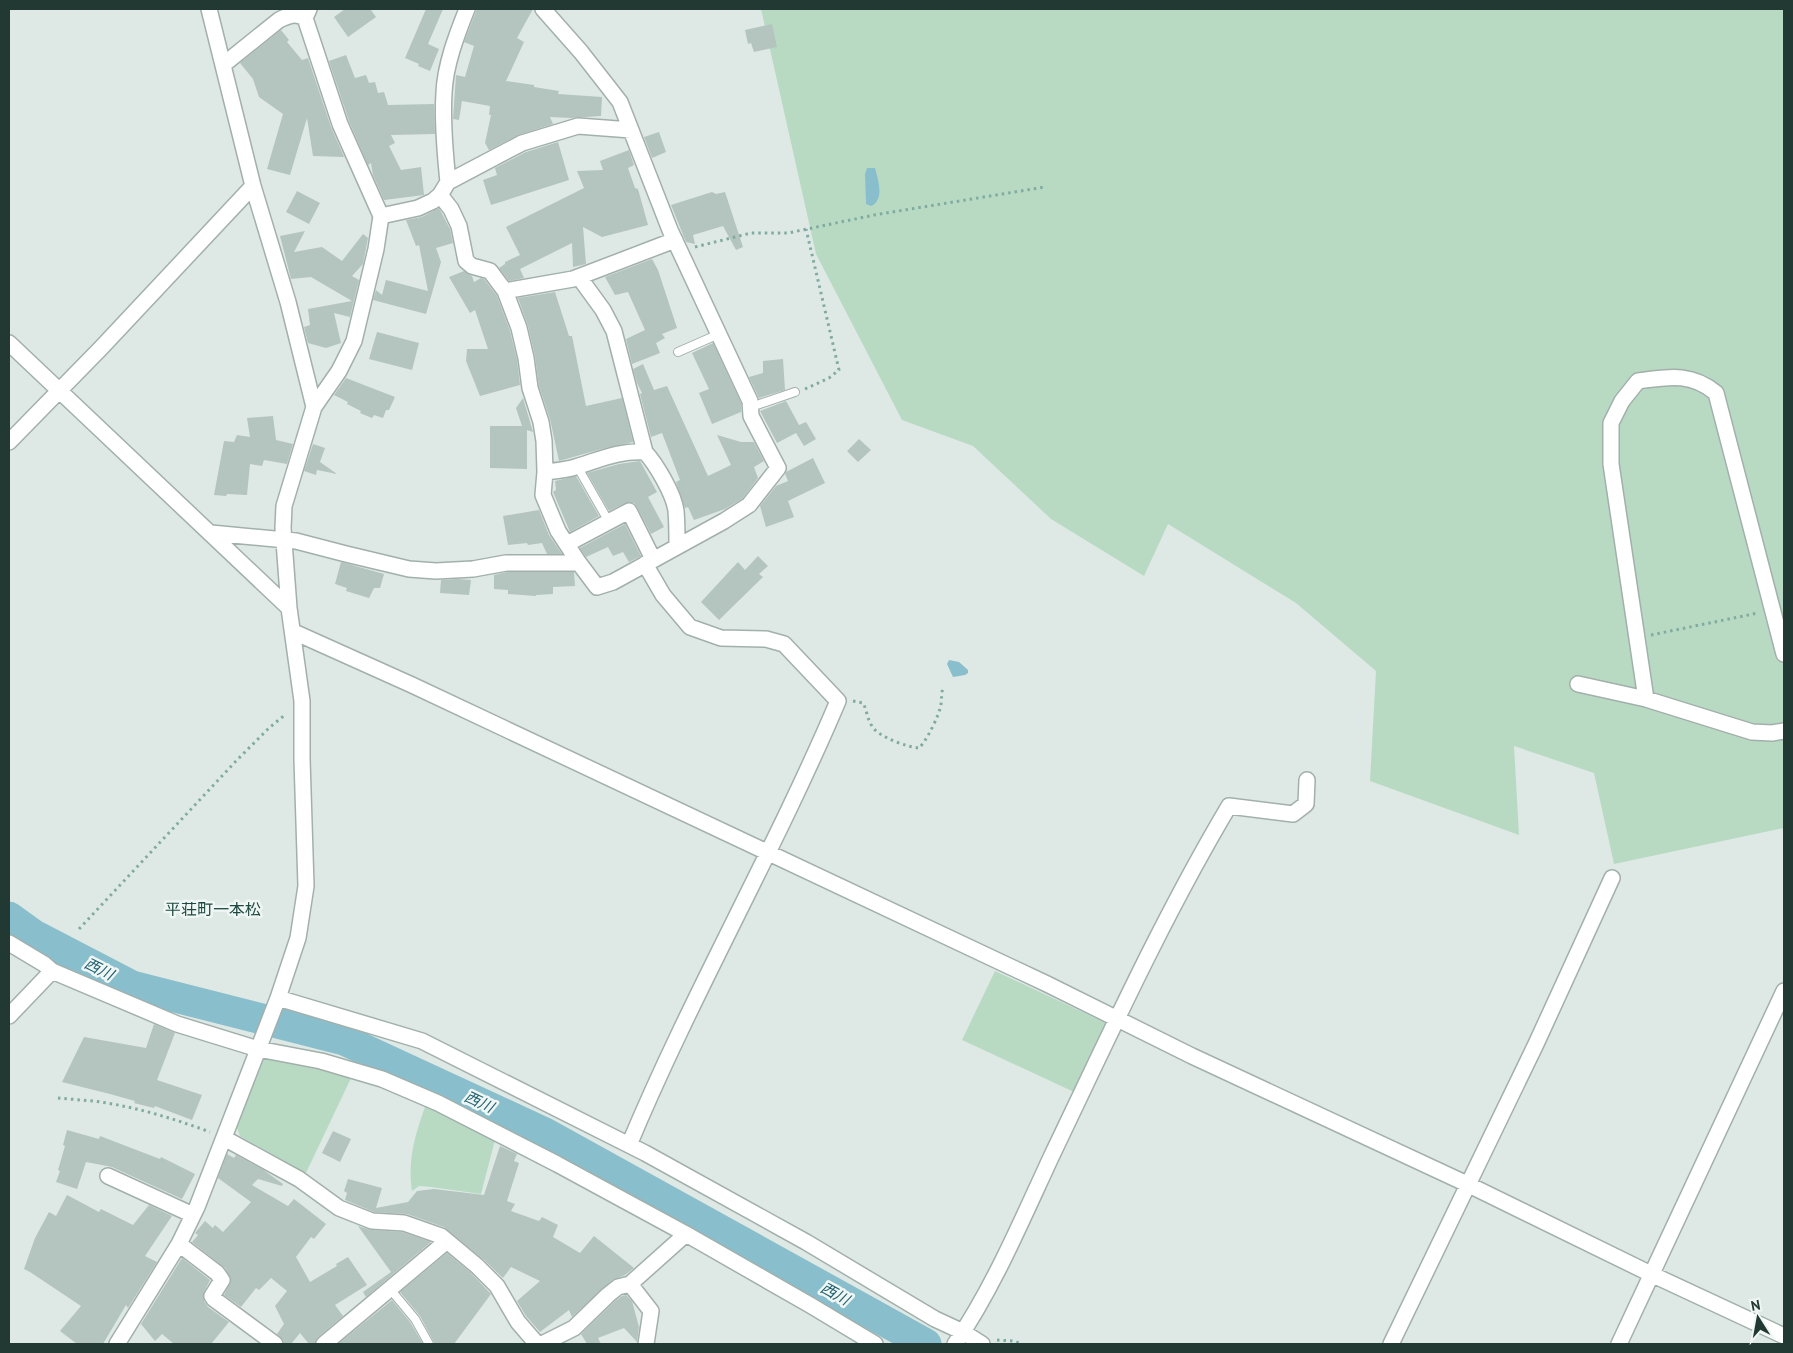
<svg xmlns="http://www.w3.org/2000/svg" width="1793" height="1353" font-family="'PT Sans','Noto Sans JP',sans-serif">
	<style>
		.green { fill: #b8dac3 }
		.water { fill: #89becc }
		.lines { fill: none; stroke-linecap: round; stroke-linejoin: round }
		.river { stroke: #89becc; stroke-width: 31 }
		.building { fill: #b4c4be }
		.service-casing { stroke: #a2b0ac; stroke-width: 10 }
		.minor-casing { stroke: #a2b0ac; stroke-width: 18 }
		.path { stroke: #80aba0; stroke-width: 3; stroke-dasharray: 2.5 4; stroke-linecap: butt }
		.service { stroke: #fff; stroke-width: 8 }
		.minor { stroke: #fff; stroke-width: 15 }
		.labels { text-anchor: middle; stroke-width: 5; stroke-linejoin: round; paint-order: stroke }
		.water-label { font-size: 15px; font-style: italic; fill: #1f5f70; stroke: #eff6f3 }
		.quarter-label { font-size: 16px; fill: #1e4940; stroke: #eff6f3 }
	</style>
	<rect width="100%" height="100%" fill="#dee9e5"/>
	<!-- green -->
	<path class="green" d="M761,9h1023v819l-170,36 -20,-91 -80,-27 5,89 -149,-54 6,-110 -80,-68 -128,-79 -24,52 -93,-57 -78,-73 -71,-26 -86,-166z
		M995,971l111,52 -32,69 -112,-52z
		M273,1056l79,20 -47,99 -65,-39 -3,-8 25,-69z
		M426,1104l69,36 -14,54 -50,-7 -12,-1 -7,5c-5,-31 4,-59 14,-87z"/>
	<!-- water -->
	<path class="water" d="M867,168h8c3,11 10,32 -4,38l-5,-2 -1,-30z
		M949,660l10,2 9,8v3l-3,2 -12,2 -6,-13z"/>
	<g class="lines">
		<!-- river -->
		<path class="river" d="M9,917l25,18 98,51 212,54 201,93 381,211"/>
	</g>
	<!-- building -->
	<path class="building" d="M345,9h25l6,8 -28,20 -14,-20z
		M426,9h17l-15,35 11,5 -9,22 -12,-5 1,-2 -14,-6z
		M477,9h56l-16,29 7,4 -18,39 28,4v2l25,4 -1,3 44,3 -1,19 -30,2 -21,-1 3,7 -35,11 -29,15 -4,-7 6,-28h-2l1,-9 -28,-5 -3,19 -6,-1 3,-44 9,2 9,-31 -10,-4z
		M772,24l5,23 -23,5 -3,-9 -3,1 -3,-14z
		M281,30l8,10 -2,2 15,18 6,-2 23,69 14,32 -1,-2 -31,-1 -6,-38 -17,57 -23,-6 16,-55 -24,-17 -6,-18 -13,-16z
		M346,55l9,23 11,-3 3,8 6,-1 3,11 6,-1 4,13 46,-1 1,30 -44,1 4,8 -6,3 12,24 20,-3 3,28 -40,5 -11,-25 -2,-12 -3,2 -19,-44 -20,-60z
		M659,132l7,20 -14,6 -8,-21z
		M558,142l11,38 -78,25 -8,-25 14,-5 -2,-7 31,-16z
		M629,150l5,15 -6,3 7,20 3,1 10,36 -46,12 -19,-10 3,37 -13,3 -1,-24 -52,26 4,9 -15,3 -10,-13 6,-4v-2l15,-7 -14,-28 78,-39 -7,-17 26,-1 -3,-9z
		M297,191l23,12 -11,21 -23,-12z
		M712,192l4,2 9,-2 18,55 -7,3 -13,-24 -30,9 2,9 -9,-2 -15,-37z
		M439,208l11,21 3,14 -17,5 5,14 -15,52 -53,-14 3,-10 6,5 4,-15 42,11 -9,-46 -3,1 -10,-26 16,-3z
		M305,231l-11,21 28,-5 20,14 21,-27 5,4 -5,26 -11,12 7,4 -9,37 -16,-4 7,30 -15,5 -18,-5 -4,-16 6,-2 -2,-16 44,-8 -41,-24 -20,2 -11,-43z
		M652,259l6,11 19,58 -15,6 3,4 -9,5 4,10 -28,11 -6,-25 19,-9 -17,-38 -13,3 -10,-18z
		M464,271l8,5 2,6 7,-4 3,1 13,17 13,35 7,29 3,25 -40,11 -14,-35 1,-12h21l-13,-39 -5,3 -21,-36z
		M555,292l14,44h3l14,70 36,-8 11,44 -28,6 -46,13 -9,-42 -11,-33 -4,-30 -7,-30 -10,-28z
		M377,332l42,11 -7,27 -43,-11z
		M713,343l28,60v9l-29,12 -13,-31 10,-4 -17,-36z
		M783,359l2,31 -26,8 -10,-21 14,-4v-12z
		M643,364l11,26 13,-4 41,90 23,-11 -14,-30 24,7h13l10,19 -10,6 4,11 -15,20 -18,11 -31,11 -6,-13 -3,1 -9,-26 4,-2 -18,-47 -11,4 -11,-43 2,-1 -5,-10 -4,-14z
		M346,378l49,19 -6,13h-3l-3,8 -9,-3 -2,3 -12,-5 1,-2 -14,-7 1,-2 -14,-7z
		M523,398l10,34 -6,-2v39l-37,-1v-42h32l-6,-18z
		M786,401l13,24 7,-3 10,17 -12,7 -8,-13 -19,10 -17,-32z
		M273,416l3,24 17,4 -6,20 -23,-4 -2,6 -12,-2 -3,31 -20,-1 -1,2 -12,-1 10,-54 10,1 3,-7 13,2 -3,-19z
		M859,439l12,11 -13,12 -11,-11z
		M313,444l12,4 -5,14 17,12 -20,-4 -1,5 -12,-4z
		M813,458l12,25 -37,18 6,16 -28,10 -6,-21 16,-20 12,-5 -3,-7 1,-2z
		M640,461l17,31 -9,5 16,30 -13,7 -14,-27 -3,-4h-9l-16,8 -22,-38 32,-9z
		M576,476l23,40 -29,16 -17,-40 3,-2 -1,-9z
		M539,510l10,25 13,19h-15l-5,-11 -14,2 -1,-2 -19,2 -5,-29z
		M625,524l16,32 -12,6 -6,-10 -10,4 -5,-9 -22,10 -6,-9z
		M758,556l10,10 -9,8 4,3 -44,43 -18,-18 37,-40 7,8z
		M341,562l43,12 -4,14h-6l-5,10 -23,-7 1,-3 -12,-4z
		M507,572h67l1,14 -22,1v7l-17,1v1l-28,-2v-4l-14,-1v-14z
		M458,579l13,1 -2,15 -29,-2 1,-13z
		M154,1024l21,9 -18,47 45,15 -10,25 -37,-14 -1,2 -20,-5 1,-2 -25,-7 -48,-12 22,-45 62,11z
		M67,1130l32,9 1,-3 60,23 1,-2 34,17 -13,25 -70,-32 -26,-5 -9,27 -21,-7 4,-11 -2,-1 7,-24 -2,-1z
		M333,1131l18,8 -11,23 -18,-9z
		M500,1146l17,8 -3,7 5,2 -12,38 8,3 -4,7 28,10 3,-4 16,8 -5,12 27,16 14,-17 40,32 -9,7 -13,5 -40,37 -3,-7 -29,22 -14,-16 -9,-15 23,-20 -29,-14 -8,11 -20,-19 -39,-32 -37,-13 -33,-2 -29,-12 2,-7 -3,-2 4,-12 34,9 -6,20 32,-6 9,-11 17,-2 50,6z
		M227,1154l7,4 2,-3 26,14 21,15 -1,2 -24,-7 -6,6 36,21 6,-7 32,25 -12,15 -3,-2 -15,20 14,25 27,-16 -1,-2 12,-7 19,28 -32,20 8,11 -25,21 -3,7h-6l-9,-11 -9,11h-7l-1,-4 -6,-6 7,-10 -9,-18 12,-15 -16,-13 -12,12 -3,-2 -15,19 -17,-12 7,-15 -6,-12 -33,-26 6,-7 -3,-2 10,-12 8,7 2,-3 8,7 28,-30 -33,-24z
		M67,1195l32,17 2,-3 32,16 16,-20 23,11 -27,40 12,6 -29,46 -2,-3 -23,39h-26l-17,-13 21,-25 -51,-34 -6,-3 11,-31 14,-26 7,4z
		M358,1226l13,4 31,2 29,10 -65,55 -3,-5 28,-20z
		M447,1253l24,20 20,21 -37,50h-19l-15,-28 -20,-24z
		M182,1258l28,22 -6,12v9l4,6 21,15 -18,22h-37l-12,-10 -7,7 -14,-17z
		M626,1295l6,6 7,26 -2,15 -13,-14 -26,10 3,6h-14l-6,-10 33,-32 8,-6z
		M392,1300l18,22 13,22h-85z"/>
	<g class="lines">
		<defs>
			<path id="service" d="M678,352l41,-18
				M751,407l44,-15
				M577,466l32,56
				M390,1289l25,30 14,25"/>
			<path id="minor" d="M309,9l-4,9 35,106 41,92 -5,33 -22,92 -15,30 -25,36
				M223,65l56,-45c10,-5 16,-7 26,-2
				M448,182c-3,-29 -6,-60 -4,-89 1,-28 13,-59 23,-84
				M440,195l11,14 8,17 7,35 6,5 18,5 15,20 14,37 7,30 4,30 11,34 3,19 1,31 -2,23 15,36 21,32 18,24 16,-5 111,-61 25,-16 29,-37 -27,-52 -1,-15 -80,-171 -50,-128 -39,-50 -38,-43
				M381,216l37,-8 15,-7 7,-6 8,-13 74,-39 56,-17 53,4
				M579,277l24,33 11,21 31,121
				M505,291l68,-12 102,-39
				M9,343l280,265
				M9,442l92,-94 152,-162
				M545,472c9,-1 19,-2 27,-4 25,-7 46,-18 73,-16 11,12 29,42 31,59 1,11 1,24 1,35
				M211,533l85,8 50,13 63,15 27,2 37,-2 33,-6h73
				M567,544l62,-33 24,48
				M294,632l118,53 635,299 145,72 275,128 186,91 131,61
				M1578,684l68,15 106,33 20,1 12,-2
				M1646,699l-35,-235v-41l11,-22 16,-20c30,-4 53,-9 78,12l68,261
				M9,943l35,21 8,7 125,53 81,25 63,12 61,18 56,24 119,61 129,70 124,71 65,39
				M278,998l144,43 223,112 161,89 129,77 28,13 19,12
				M9,1016l43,-45
				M224,1138l75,41 40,29 33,13 32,2 37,13 36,30 20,20 21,36 19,22
				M629,1145c63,-151 145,-293 209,-444l-54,-57 -18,-5 -45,-1 -31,-11 -27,-32 -18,-31
				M108,1176l85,39
				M179,1244l38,29 5,7 -10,16 2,3 61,45
				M630,1284l21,27 -5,33
				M117,1344l62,-100 18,-37 81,-209 20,-60 8,-52 -4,-127v-58l-13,-93 -6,-80 1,-22 30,-99 -26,-105 -35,-116 -44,-177
				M324,1344l123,-103
				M542,1344l32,-16 34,-33 10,-8 12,-3 56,-50
				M955,1344c40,-59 68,-127 98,-191 56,-117 110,-236 176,-347l64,8 13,-10 1,-24
				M1391,1344l145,-300 76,-166
				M1619,1344l165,-353"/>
		</defs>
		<!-- service casing -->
		<use href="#service" class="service-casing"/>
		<!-- minor casing -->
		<use href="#minor" class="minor-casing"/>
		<!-- path -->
		<path class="path" d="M695,247l56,-14h37l86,-18 171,-28
			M805,389l24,-11 10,-8 -33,-141
			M1651,635l107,-22
			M853,701l10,2c4,7 4,16 9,23 6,11 35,21 47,22 7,-6 21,-34 22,-44 1,-6 0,-10 2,-16
			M79,929l158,-169 32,-32 17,-14
			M58,1098c11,1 23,2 35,3 40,5 79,17 117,31
			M997,1340l17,1 7,3"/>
		<!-- service -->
		<use href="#service" class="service"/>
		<!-- minor -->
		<use href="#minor" class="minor"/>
	</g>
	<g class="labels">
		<!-- water labels -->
		<g class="water-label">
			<text transform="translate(99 969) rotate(27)" y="5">西川</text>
			<text transform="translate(479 1102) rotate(25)" y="5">西川</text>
			<text transform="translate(835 1294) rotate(29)" y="5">西川</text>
		</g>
		<!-- quarter labels -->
		<g class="quarter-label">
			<text x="213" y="915">平荘町一本松</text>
		</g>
	</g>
	<!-- border -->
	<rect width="1793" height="1353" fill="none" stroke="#213833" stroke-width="20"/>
	<!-- north arrow -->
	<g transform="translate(1758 1318) rotate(349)" stroke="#eff6f3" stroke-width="4" paint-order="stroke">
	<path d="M0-4L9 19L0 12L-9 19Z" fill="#213833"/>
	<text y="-8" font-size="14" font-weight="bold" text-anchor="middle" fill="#213833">N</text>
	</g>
</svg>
